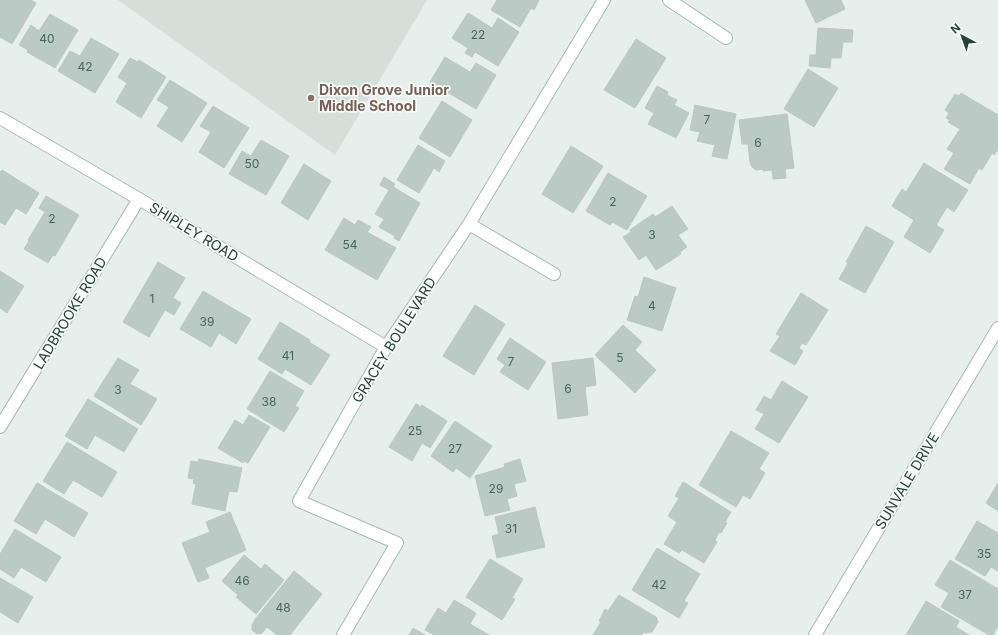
<svg xmlns="http://www.w3.org/2000/svg" width="998" height="635" font-family="Inter,sans-serif">
	<style>
		.built { fill: #d4dfda }
		.building { fill: #bbcac4; stroke: #b8c9c2 }
		.lines { fill: none; stroke-linecap: round; stroke-linejoin: round }
		.minor-casing { stroke: #a8b8b2; stroke-width: 14 }
		.minor { stroke: #fff; stroke-width: 12 }
		.education-dot { fill: #8d6e63; stroke: #f7fbf9; stroke-width: 1.5 }
		.labels { text-anchor: middle; stroke-width: 3.5; stroke-linejoin: round; paint-order: stroke }
		.number-label { font-size: 12px; fill: #4a645c }
		.education-label { font-size: 14px; font-weight: bold; fill: #785e54; stroke: #f7fbf9; text-anchor: start }
		.street-label { font-size: 14px; fill: #24423a; stroke: #f7fbf9 }
	</style>
	<rect width="100%" height="100%" fill="#e6efeb"/>
	<!-- built -->
	<path class="built" d="M118,0h309l-92,155z"/>
	<!-- building -->
	<path class="building" d="M0,0h31l5,3 -24,41 -12,-7z
		M497,0h42l-5,10 -3,-2 -11,19 -29,-17z
		M805,0h37h-1l4,9 -29,14z
		M468,13l24,15 6,-10 21,14 -21,34 -23,-14 -3,5 -7,-4 3,-5 -16,-10z
		M50,14l28,16 -23,38 -28,-16 1,-2 -9,-5 12,-20 8,6z
		M818,28l35,2 -1,12h-9l-2,16h-10l-1,10 -21,-2 1,-11h6z
		M91,38l28,16 -24,39 -37,-22 12,-20 10,5z
		M636,39l30,19 -31,50 -31,-18z
		M445,57l25,15 6,-9 20,12 -20,34 -46,-27z
		M130,58l8,4 1,-2 27,17 -25,41 -25,-16 11,-19 -9,-6z
		M808,69l30,19 -24,39 -30,-18z
		M170,80l37,23 -25,39 -25,-16 12,-19 -12,-7z
		M657,86l11,6 -1,3 10,5 -3,5 15,8 -13,25 -28,-14 6,-11 -9,-5z
		M961,93l37,22v34l-4,6 -2,-2 -10,17 -3,-2 -9,16 -26,-15 10,-16 -7,-4 13,-20 -12,-7 2,-2 -4,-2 3,-5 -4,-3 10,-16 4,2z
		M442,101l30,19 -22,37 -31,-19z
		M695,105l41,9 -9,45 -15,-3 3,-11 -18,-4 3,-9 -10,-2z
		M213,106l36,22 -25,40 -25,-16 12,-20 -11,-6z
		M787,114l7,54 -9,1 1,9 -13,1 -1,-9 -9,1v-2l-7,1 -4,-3 -2,-5 -2,-18h-6l-3,-24z
		M261,140l28,16 -23,39 -37,-21 13,-23 9,5z
		M418,145l27,16 -6,11 -5,-4 -15,25 -22,-13z
		M571,146l32,20 -30,47 -31,-19z
		M924,163l44,27 -14,22 -7,-5 -11,18 8,5 -14,23 -26,-16 10,-17 -22,-14 10,-17 4,3z
		M304,164l27,17 -23,39 -27,-17z
		M2,170l37,23 -13,21 -10,-6 -11,17 -5,-3v-50z
		M608,173l39,23 -20,34 -15,-8 -2,3 -24,-14z
		M384,177l11,7 -2,3 27,16 -21,38 -5,-3 1,-2 -16,-9 5,-8 -9,-5 14,-24 -9,-5z
		M46,196l33,19 -24,41 -2,-1 -5,8 -24,-14 5,-8 -1,-1 17,-28 -6,-4z
		M672,206l16,23 -10,6 9,12 -7,5 1,2 -25,16 -10,-15 -7,5 -16,-23 8,-5 -1,-2 23,-16 2,3z
		M344,218l11,7 3,-5 13,7 -4,5 29,16 -19,32 -52,-30z
		M866,226l28,16 -29,51 -26,-14 9,-16 -2,-1z
		M158,262l27,16 -12,20 8,5 -7,12 -9,-5 -16,27 -26,-15z
		M0,271l24,15 -17,27 -7,-5z
		M644,277l32,11 -14,43 -35,-11 8,-24 3,1z
		M203,291l48,28 -15,25 -17,-11 -8,14 -31,-18z
		M801,293l27,17 -22,35 -4,-2 -3,5 4,3 -8,14 -25,-14 10,-15 -4,-2z
		M475,305l30,19 -31,51 -31,-19z
		M280,322l30,18 -1,2 21,13 -19,30 -26,-16 -3,5 -24,-15z
		M623,325l19,17 -7,8 21,20 -21,23 -40,-38z
		M510,338l36,24 -18,28 -28,-18 5,-7 -8,-6z
		M118,358l21,12 -9,14 27,15 -16,26 -47,-29z
		M593,358l3,27 -11,2 3,28 -30,4 -6,-56z
		M270,371l34,20 -9,15 4,2 -15,24 -37,-23z
		M782,381l26,16 -29,46 -24,-14 9,-15 -8,-4 8,-14 7,4z
		M88,399l50,30 -14,23 -29,-17 -8,14 -22,-13z
		M416,404l5,3 1,-2 25,16 -17,27 -8,-5 -10,18 -23,-14z
		M249,415l21,12 -22,36 -4,-2 -1,2 -25,-15 17,-28 8,5z
		M455,421l37,25 -22,32 -14,-10 -3,4 -22,-16z
		M731,431l38,22 -10,16 6,4 -15,26 -7,-4 -7,12 -37,-22z
		M67,442l50,30 -15,25 -29,-17 -9,14 -21,-13z
		M199,459l43,9 -5,24 -8,-1 -4,20 -33,-7 4,-20 -3,-1 1,-4 -6,-1 3,-17 7,1z
		M520,459l6,22 -12,3 3,12 -10,3 3,11 -25,6 -10,-40 30,-9 -1,-3z
		M683,482l48,30 -6,10 2,1 -6,10 -2,-1 -4,8 2,2 -13,21 -22,-13 -3,3 -15,-9 13,-22 -9,-6 11,-18 -4,-2z
		M37,483l51,30 -14,24 -29,-18 -9,15 -22,-13z
		M998,483v28l-12,-8z
		M535,507l10,40 -48,11 -5,-22 7,-2 -4,-17z
		M230,512l16,38 -41,18 4,10 -11,4 -16,-39 28,-11 -4,-10z
		M977,521l21,12v38l-7,-4 -6,9 -30,-17z
		M15,529l46,28 -15,25 -25,-15 -7,11 -14,-9v-15z
		M657,548l43,26 -16,27 4,2 -9,15 -47,-28z
		M244,555l17,14 4,-5 19,16 -28,34 -20,-17 2,-2 -16,-14z
		M490,559l33,20 -11,19 3,1 -13,21 -36,-23z
		M950,560l48,29v37l-5,9h-4l-48,-28 8,-14 -14,-8z
		M294,571l28,23 -32,41h-13l-10,-8 -5,6 -5,1 -5,-4v-5l4,-7z
		M0,578l33,19 -15,26 -18,-11z
		M619,595l37,22 2,5 -6,10 -6,1 -2,-1 -2,3h-49l8,-13 -2,-1 6,-12 3,2z
		M454,600l22,13 -6,11 19,11h-55l-9,-5 13,-22 8,5z
		M926,601l33,20 -3,6 13,8h-63z
		M413,628l12,7h-16z"/>
	<g class="lines">
		<defs>
			<path id="minor" d="M669,0l57,38
				M0,118l139,81 247,148
				M469,224l85,50
				M0,427l139,-228
				M343,635l54,-92 -98,-42 87,-154 83,-123 135,-224
				M815,635l183,-307"/>
		</defs>
		<!-- minor casing -->
		<use href="#minor" class="minor-casing"/>
		<!-- minor -->
		<use href="#minor" class="minor"/>
	</g>
	<!-- markers -->
	<circle class="education-dot" cx="311" cy="98" r="4"/>
	<g class="labels">
		<!-- number labels -->
		<g class="number-label">
			<text x="478" y="39">22</text>
			<text x="47" y="43">40</text>
			<text x="85" y="71">42</text>
			<text x="707" y="124">7</text>
			<text x="758" y="147">6</text>
			<text x="252" y="168">50</text>
			<text x="613" y="206">2</text>
			<text x="52" y="223">2</text>
			<text x="652" y="239">3</text>
			<text x="350" y="249">54</text>
			<text x="152" y="303">1</text>
			<text x="652" y="310">4</text>
			<text x="207" y="326">39</text>
			<text x="288" y="360">41</text>
			<text x="620" y="362">5</text>
			<text x="511" y="366">7</text>
			<text x="568" y="393">6</text>
			<text x="118" y="394">3</text>
			<text x="269" y="406">38</text>
			<text x="415" y="435">25</text>
			<text x="455" y="453">27</text>
			<text x="496" y="493">29</text>
			<text x="511" y="533">31</text>
			<text x="984" y="558">35</text>
			<text x="242" y="585">46</text>
			<text x="659" y="589">42</text>
			<text x="965" y="599">37</text>
			<text x="283" y="612">48</text>
		</g>
		<!-- education labels -->
		<g class="education-label">
			<text x="319" y="95">Dixon Grove Junior<tspan x="319" dy="16">Middle School</tspan></text>
		</g>
		<!-- street labels -->
		<g class="street-label">
			<text transform="translate(194 232) rotate(31)" y="5">SHIPLEY ROAD</text>
			<text transform="translate(70 313) rotate(-59)" y="5">LADBROOKE ROAD</text>
			<text transform="translate(394 340) rotate(-58)" y="5">GRACEY BOULEVARD</text>
			<text transform="translate(907 481) rotate(-59)" y="5">SUNVALE DRIVE</text>
		</g>
	</g>
	<!-- north arrow -->
	<g transform="translate(962 36) rotate(319)" stroke="#f7fbf9" stroke-width="3" paint-order="stroke">
	<path d="M0-3L7 15L0 10L-7 15Z" fill="#24423a"/>
	<text y="-6" font-size="11" font-weight="bold" text-anchor="middle" fill="#24423a">N</text>
	</g>
</svg>
